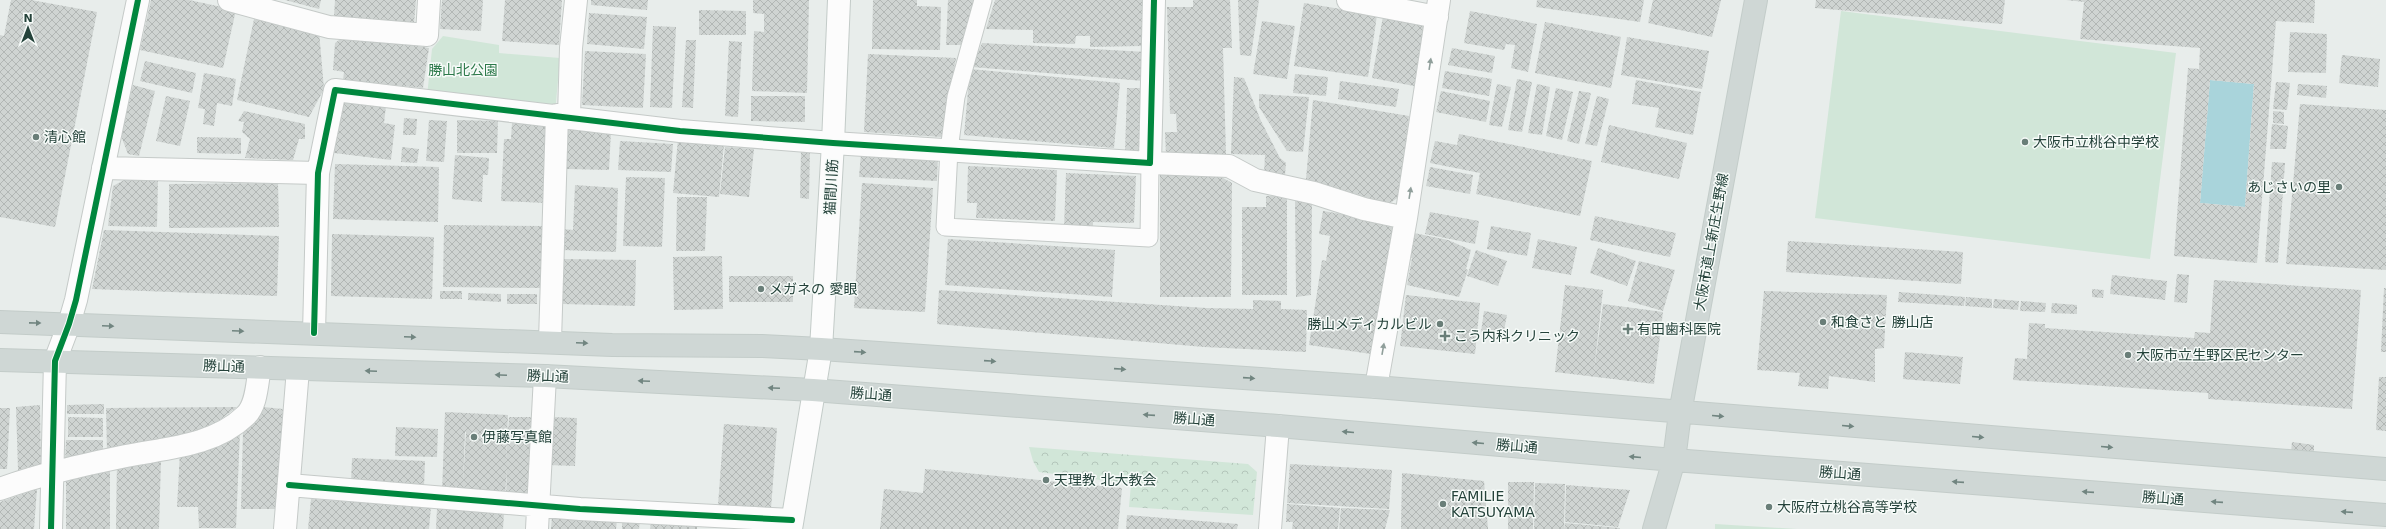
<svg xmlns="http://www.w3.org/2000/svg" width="2386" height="529" font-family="'DejaVu Sans','Noto Sans JP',sans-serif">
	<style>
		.green { fill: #d1e6d8 }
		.forest { fill: url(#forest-crowns) }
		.water { fill: #a9d4db }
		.building { fill: url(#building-cross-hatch); fill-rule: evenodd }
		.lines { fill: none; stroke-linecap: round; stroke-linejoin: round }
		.lane-casing { stroke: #c5cac8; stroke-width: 19 }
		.street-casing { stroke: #c5cac8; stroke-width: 24 }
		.secondary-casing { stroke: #c3cbc8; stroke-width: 24 }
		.primary-casing { stroke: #c3ccc9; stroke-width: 24 }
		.lane { stroke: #fcfcfc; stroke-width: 17 }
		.street { stroke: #fcfcfc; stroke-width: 22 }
		.secondary { stroke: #fcfcfc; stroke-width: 22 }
		.primary { stroke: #cfd7d5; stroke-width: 22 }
		.cycleway-casing { stroke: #f7fbf9; stroke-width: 8 }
		.cycleway { stroke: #00873e; stroke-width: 6 }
		.oneway { fill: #909f9b }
		.oneway2 { fill: #718580 }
		.poi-dot { fill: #697e78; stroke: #f7fbf9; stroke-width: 1.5 }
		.labels { text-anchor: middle; stroke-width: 3; stroke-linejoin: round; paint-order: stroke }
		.park-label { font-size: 14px; fill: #2d7a4b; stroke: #f7fbf9 }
		.poi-label { font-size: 14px; fill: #24423a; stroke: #f7fbf9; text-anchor: start }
		.street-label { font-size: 14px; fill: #24423a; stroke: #f7fbf9 }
	</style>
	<defs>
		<pattern id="forest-crowns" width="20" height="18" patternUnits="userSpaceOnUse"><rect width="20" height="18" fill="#d1e6d8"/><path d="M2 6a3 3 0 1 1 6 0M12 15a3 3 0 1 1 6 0" fill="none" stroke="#b3c6ba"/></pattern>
		<pattern id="building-cross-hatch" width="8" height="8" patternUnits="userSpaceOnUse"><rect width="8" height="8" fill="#cfd4d2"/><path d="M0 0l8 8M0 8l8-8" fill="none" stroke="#b2b7b5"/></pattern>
	</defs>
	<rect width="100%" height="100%" fill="#e8edeb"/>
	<!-- green -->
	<path class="green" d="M1841,11l335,42 -26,206 -335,-41z
		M443,36l56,9v8l61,5 -5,55 -128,-17 5,-47z
		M1715,524l82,5h-82z"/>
	<!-- forest -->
	<path class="forest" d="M1029,447l219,17 9,8 -4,43 -124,-8 2,-23 -92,-12 -6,-11z"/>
	<!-- water -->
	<path class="water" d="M2210,80l44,4 -9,123 -45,-4z"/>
	<!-- building -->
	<path class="building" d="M11,0h20l66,12 -42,215 -55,-10v-182l4,1z
		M151,0h38l47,10 -13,58 -83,-18z
		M285,0h36l-2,9z
		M335,0h81l-2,24 -80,-8z
		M442,0h41l-2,31 -41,-2z
		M505,0h57l-3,45 -57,-4z
		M591,0h57l-1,10 -56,-5z
		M753,0h56l-2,93 -55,-2 2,-60 10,1v-18l-11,-1z
		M873,0h44v6l24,1 -1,43 -68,-1z
		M948,0h27l-12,45h-17z
		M995,0h148l-1,46 -52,1v-11h-14l-1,8 -42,-1v-13l-47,-1z
		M1193,0h37l2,48h-9l3,106 -60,1 -1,-23h12l-1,-18h-6l-3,-107h26z
		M1238,0h21l-8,56 -11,-1z
		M1537,0h107l-4,22 -104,-15z
		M1653,0h68l-9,37 -64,-14z
		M1816,0h189l-3,24 -187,-16z
		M2066,0h249l-1,23 -38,-2 -19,242 -83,-7 14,-188 11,1 1,-21 -120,-9 4,-37zM2210,80l44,4 -9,123 -45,-4z
		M1304,3l73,12 -9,62 -74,-11z
		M699,10l47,1v24h-47z
		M1470,11l67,13 -9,48 -17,-4 4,-23 -9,-1 -2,6 -40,-7z
		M589,13l58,4 -3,32 -57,-5z
		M1383,16l42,8 -11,62 -42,-8z
		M254,19l65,12 5,58 -15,28 -72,-17z
		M1262,21l33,5 -8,53 -34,-5z
		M1545,22l76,15 -10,51 -76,-15z
		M653,26l23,1 -4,81 -22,-1z
		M2290,32l37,2 -1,39 -38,-1z
		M347,34l82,14 -6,40 -80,-8 1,-8 -11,-2 2,-27z
		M1627,37l82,14 -7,38 -81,-14z
		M686,40h10l-3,68 -11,-1z
		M729,41l13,1 -4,75 -13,-1z
		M982,43l164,9 -2,29 -172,-14z
		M1452,48l43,8 -3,17 -44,-8z
		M585,51l61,3 -3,54 -61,-3z
		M868,54l88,4 -14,79 -78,-5z
		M2342,55l38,4 -2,28 -39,-4z
		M145,61l51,12 -4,20 -52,-12z
		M970,69l150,14 -6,65 -150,-13z
		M1445,71l47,8 -3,17 -47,-8z
		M204,73l32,6 -4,27 -15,-3 -3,23 -11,-2 2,-15 -7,-1z
		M1295,74l33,3 -2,19 -33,-3z
		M1234,77l10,1 17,43 19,37 6,5 -1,12 -21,-1 1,-19 -34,-1z
		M1517,79l15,3 -10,50 -14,-2z
		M1636,80l65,12 -8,43 -38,-8 4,-19 -27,-4z
		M1340,81l59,8 -3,18 -58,-8z
		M2276,82l14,1 -3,27 -14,-1z
		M1497,84l14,3 -9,40 -13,-2z
		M1537,84l13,3 -8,48 -14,-2z
		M2298,84l29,2 -1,12 -29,-3z
		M133,85l22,6 -16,65 -11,-2 -7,-18z
		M1127,88h19l-2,65 -19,-1z
		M1556,88l17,4 -11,48 -16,-4z
		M1441,91l49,10 -4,21 -50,-10z
		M1579,91l12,2 -12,51 -12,-3z
		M1259,94l50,3 -6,55 -16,-1 -28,-44z
		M166,96l24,5 -10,45 -24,-5z
		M751,96h54v26l-54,-1z
		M1597,96l12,3 -12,47 -12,-2z
		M1313,100l96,16 -9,80 -11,8 -83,-25z
		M340,101l46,5 -2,17 11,2 -4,35 -57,-7z
		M2300,104l86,6v160l-100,-6z
		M244,111l61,13v15h-6l-6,21 -48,-2 5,-19 -8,-7 2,-10 -6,-1z
		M2273,111l11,1v12l-11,-1z
		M404,118l13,1 -1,16h-13z
		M429,120l18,1 -3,41 -18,-1z
		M457,120l41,1 -1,32h-40z
		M512,123l36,2 -3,78 -44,-2 3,-62h7z
		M2272,124l16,2 -2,23h-16z
		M1609,125l78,18 -8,36 -78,-17z
		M568,129l43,2 -2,39 -43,-1z
		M1459,134l133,27 -12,55 -104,-22 4,-21 -50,-10 5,-22 22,4z
		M197,137l44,1v16l-44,-1z
		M678,139l46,5 -5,53 -46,-4z
		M620,141l53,3 -2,28 -53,-2z
		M402,147l17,2 -2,14 -16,-1z
		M725,147l29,2 -5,48 -29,-3z
		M801,150h9l-1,49 -9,-1z
		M861,153l77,3 -1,25 -78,-4z
		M455,155l34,3 -1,17h-5l-1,27 -30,-3z
		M2272,162l13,1 -7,100 -13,-1z
		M335,164l104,3 -1,55 -105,-3z
		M968,166l89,4 -2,51 -79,-3 1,-15h-10z
		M1430,167l43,8 -3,19 -44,-8z
		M1066,173l70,3 -2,47 -41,-1v8l-29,-2z
		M1160,174h56l16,9 -1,114h-71z
		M626,177l39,1 -3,69 -39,-1z
		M158,179l-1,48 -49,-1 5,-40 11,-6z
		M278,183l1,44 -110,1v-44z
		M862,183l71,5 -8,124 -71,-4z
		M575,185l43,3 -2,64 -54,-2 1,-21 10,1z
		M1287,195v100h-45v-88h24v-11z
		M677,197h30l-2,54h-29z
		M1295,198l17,4 -1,93 -15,2z
		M1323,211l75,12 -20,132 -69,-10 13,-85 4,1 4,-25 -11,-2z
		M1430,212l49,9 -4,23 -50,-10z
		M1595,216l81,17 -6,24 -80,-17z
		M444,225l102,1 -1,62 -102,-1z
		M1491,226l40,7 -4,23 -40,-7z
		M104,230l175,6 -2,60 -185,-7z
		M1414,233l34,7 23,10 -5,19 2,1 -9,27 -52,-12 5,-27h-3z
		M332,234l102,3 -2,62 -101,-3z
		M948,239l167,11 -3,47 -167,-12z
		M1538,239l39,8 -6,28 -39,-7z
		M1788,241l175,11 -2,32 -175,-12z
		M1598,248l38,13 -9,25 -37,-13z
		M1476,250l31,11 -9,25 -31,-10z
		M722,256l1,53 -49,1 -1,-53z
		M563,259l73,1 -1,46 -72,-2z
		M1639,261l36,9 -12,41 -35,-10z
		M2177,274l12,1 -2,28 -13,-1z
		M2112,275l55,6 -2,19 -55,-6z
		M729,276h64v26h-64z
		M2214,280l147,10 -9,119 -144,-10v-6l-195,-13 2,-22 12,1 2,-36 16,1v4l149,10 1,-6 15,1z
		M1565,285l38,5 -9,81 9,-67 60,8 -9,72 -99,-12z
		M2384,288h2v64h-5z
		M2092,289l12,1 -1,8 -11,-1z
		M939,290l267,18 47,1v-9l28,1v8l26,1 -1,42 -102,-5 -267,-23z
		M440,291h22v8h-22z
		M1764,291l123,4 -3,53 -9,1v33l-46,-6 -1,13 -30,-3 2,-13 -43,-3z
		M1899,292l66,5 -1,9 -66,-4z
		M468,293l33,1v8l-33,-2z
		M507,294h30v10h-30z
		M1406,295l74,8 -5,51 -75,-8z
		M1966,297l26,2v9l-27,-2z
		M1994,299l25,2 -1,9 -25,-2z
		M2021,301l25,2 -1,9 -25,-1z
		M2052,303l25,2v9l-26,-1z
		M1484,311l23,4 -4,21 -22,-4z
		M1905,352l58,5 -3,27 -57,-5z
		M2379,377h7v54l-10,-1z
		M104,404v10h-37v-9z
		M40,405l1,59 -23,6 -2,-63z
		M237,407l-32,24 -98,21 -1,-44z
		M263,407l20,2 -5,100h-37l2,-78z
		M0,408h10l-3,61h-7z
		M445,412l63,3 -2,47 3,-45h26l-1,81 -28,-1 1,-29 -2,28 -63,-4zM465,432h1l-3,52z
		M68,417l35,1v19h-35z
		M551,417l26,1 -2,48 -27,-1z
		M724,424l53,4 -6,81 -53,-4z
		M396,427l42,2 -1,28 -42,-1z
		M240,431l-4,97h-37l-1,-21h-21l3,-56z
		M66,440h37v12l-38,9z
		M2292,442l22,3v9l-23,-2z
		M352,458l73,3 -1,26 -73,-3z
		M117,459l44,1 -2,69h-43z
		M110,464v65h-44v-53z
		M1290,464l102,6 -3,39 -102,-6z
		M925,469l197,19 -4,41h-238l4,-40 39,4z
		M1402,473l82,8 4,48h-87z
		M1508,482h26l-1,47h-25z
		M1535,483l30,1 -1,45h-30z
		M1566,485l64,5 -12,37 -53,-5z
		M37,489l-3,40h-34v-27z
		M311,499l120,8 -2,22h-121z
		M1287,504l53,4 -2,21h-46l1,-7h-7z
		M437,508l67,5 -1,16h-67z
		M1341,508l49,2 -5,19h-46z
		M1127,515l111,9 -1,5h-111z
		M552,517l65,3 -1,9h-65z
		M622,520h18l-1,9h-17z
		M651,523l46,4v2h-47z
		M1565,523l55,5v1h-56z"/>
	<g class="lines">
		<defs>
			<path id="lane" d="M983,0l-27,97 -7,53 -4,77 204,11 1,-75"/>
			<path id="street" d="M229,0l100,27 98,8 2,-35
				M1348,0l89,17
				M569,116l2,-68 5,-48
				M1150,163l79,3 26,14 59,13 50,16 42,9
				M103,168l215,5
				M314,333l4,-160 17,-83 345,41 153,12 317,20 4,-163
				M550,341l7,-226
				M1376,387l30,-169 33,-218
				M289,485l291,24 212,11
				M0,489c41,-15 83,-24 126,-33 40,-8 88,-10 119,-40 12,-10 12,-34 15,-49
				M51,529l4,-168 14,-37 7,-24 62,-300
				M285,529l13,-160
				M537,529l8,-153
				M1270,529l8,-103"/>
			<path id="secondary" d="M791,529l30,-180 12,-206 6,-143"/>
			<path id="primary" d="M0,322l612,23 150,1 59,3 555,38 1010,82
				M0,360l545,16 268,14 465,36 396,34 712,55
				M1654,529l20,-69 6,-47 76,-413"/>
		</defs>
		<!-- lane casing -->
		<use href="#lane" class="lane-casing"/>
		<!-- street casing -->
		<use href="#street" class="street-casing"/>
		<!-- secondary casing -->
		<use href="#secondary" class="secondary-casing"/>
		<!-- primary casing -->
		<use href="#primary" class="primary-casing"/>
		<!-- lane -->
		<use href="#lane" class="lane"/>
		<!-- street -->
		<use href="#street" class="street"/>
		<!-- secondary -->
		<use href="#secondary" class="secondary"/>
		<!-- primary -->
		<use href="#primary" class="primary"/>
		<defs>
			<path id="cycleway" d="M314,333l4,-160 17,-83 345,41 153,12 317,20 4,-163
				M289,485l291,24 212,11
				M51,529l4,-168 14,-37 7,-24 62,-300"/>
		</defs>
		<!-- cycleway casing -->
		<use href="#cycleway" class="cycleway-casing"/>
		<!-- cycleway -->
		<use href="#cycleway" class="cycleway"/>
	</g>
	<!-- one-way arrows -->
	<defs><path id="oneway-solid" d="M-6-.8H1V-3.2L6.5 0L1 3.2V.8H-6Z"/></defs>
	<g class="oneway">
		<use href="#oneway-solid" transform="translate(1430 64) rotate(-81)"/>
		<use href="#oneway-solid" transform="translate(1410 193) rotate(-81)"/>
		<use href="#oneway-solid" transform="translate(1383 349) rotate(-80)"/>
	</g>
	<g class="oneway2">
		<use href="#oneway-solid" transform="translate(35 323) rotate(1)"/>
		<use href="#oneway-solid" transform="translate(108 326) rotate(3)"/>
		<use href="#oneway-solid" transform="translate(238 331) rotate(2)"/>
		<use href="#oneway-solid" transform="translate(410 337) rotate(2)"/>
		<use href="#oneway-solid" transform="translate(582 343) rotate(3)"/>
		<use href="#oneway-solid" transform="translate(860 352) rotate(4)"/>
		<use href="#oneway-solid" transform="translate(990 361) rotate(4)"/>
		<use href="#oneway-solid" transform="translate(1120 369) rotate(4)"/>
		<use href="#oneway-solid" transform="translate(371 371) rotate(-178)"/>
		<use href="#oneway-solid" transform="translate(501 375) rotate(-178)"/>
		<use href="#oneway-solid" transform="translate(1249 378) rotate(4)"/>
		<use href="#oneway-solid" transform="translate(644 381) rotate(-177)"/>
		<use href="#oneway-solid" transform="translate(774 388) rotate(-177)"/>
		<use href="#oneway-solid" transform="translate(1149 415) rotate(-176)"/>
		<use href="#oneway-solid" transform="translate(1718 416) rotate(5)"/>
		<use href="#oneway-solid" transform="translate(1848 426) rotate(5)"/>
		<use href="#oneway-solid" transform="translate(1348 432) rotate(-175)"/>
		<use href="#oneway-solid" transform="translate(1978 437) rotate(5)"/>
		<use href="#oneway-solid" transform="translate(1478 443) rotate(-175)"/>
		<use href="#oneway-solid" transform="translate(2107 447) rotate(5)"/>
		<use href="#oneway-solid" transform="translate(1635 457) rotate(-175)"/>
		<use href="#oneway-solid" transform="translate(1958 482) rotate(-176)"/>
		<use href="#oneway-solid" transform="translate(2088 492) rotate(-176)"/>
		<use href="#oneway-solid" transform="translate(2217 502) rotate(-176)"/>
		<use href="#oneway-solid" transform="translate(2347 512) rotate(-176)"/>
	</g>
	<!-- markers -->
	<g class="poi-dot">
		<circle cx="36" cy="137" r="4"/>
		<circle cx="2025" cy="142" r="4"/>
		<circle cx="2339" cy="187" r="4"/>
		<circle cx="761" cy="289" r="4"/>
		<circle cx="1823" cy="322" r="4"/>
		<circle cx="1440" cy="324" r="4"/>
		<path d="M1626 323h4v4h4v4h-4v4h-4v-4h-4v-4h4z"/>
		<path d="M1443 330h4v4h4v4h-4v4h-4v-4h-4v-4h4z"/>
		<circle cx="2128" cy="355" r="4"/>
		<circle cx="474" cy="437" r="4"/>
		<circle cx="1046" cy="480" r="4"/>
		<circle cx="1443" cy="504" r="4"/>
		<circle cx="1769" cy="507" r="4"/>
	</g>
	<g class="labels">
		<!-- park labels -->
		<g class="park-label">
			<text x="463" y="75">勝山北公園</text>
		</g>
		<!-- poi labels -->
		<g class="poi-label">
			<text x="44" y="142">清心館</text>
			<text x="2033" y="147">大阪市立桃谷中学校</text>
			<text x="2331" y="192" text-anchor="end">あじさいの里</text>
			<text x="769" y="294">メガネの 愛眼</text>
			<text x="1831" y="327">和食さと 勝山店</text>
			<text x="1432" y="329" text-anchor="end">勝山メディカルビル</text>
			<text x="1637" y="334">有田歯科医院</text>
			<text x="1454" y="341">こう内科クリニック</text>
			<text x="2136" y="360">大阪市立生野区民センター</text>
			<text x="482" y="442">伊藤写真館</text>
			<text x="1054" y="485">天理教 北大教会</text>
			<text x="1451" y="501">FAMILIE<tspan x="1451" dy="16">KATSUYAMA</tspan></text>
			<text x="1777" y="512">大阪府立桃谷高等学校</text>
		</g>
		<!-- street labels -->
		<g class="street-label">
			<text transform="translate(831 187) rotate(-87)" y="5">猫間川筋</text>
			<text transform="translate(1711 242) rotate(-80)" y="5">大阪市道上新庄生野線</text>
			<text transform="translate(224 366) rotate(2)" y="5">勝山通</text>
			<text transform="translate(548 376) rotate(2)" y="5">勝山通</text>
			<text transform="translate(871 394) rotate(4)" y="5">勝山通</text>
			<text transform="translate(1194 419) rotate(4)" y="5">勝山通</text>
			<text transform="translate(1517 446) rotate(5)" y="5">勝山通</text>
			<text transform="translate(1840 473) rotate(4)" y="5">勝山通</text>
			<text transform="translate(2163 498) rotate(4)" y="5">勝山通</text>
		</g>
	</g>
	<!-- north arrow -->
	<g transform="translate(28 28)" stroke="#f7fbf9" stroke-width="3" paint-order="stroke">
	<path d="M0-3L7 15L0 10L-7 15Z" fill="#24423a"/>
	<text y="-6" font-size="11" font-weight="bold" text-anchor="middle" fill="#24423a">N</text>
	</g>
</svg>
